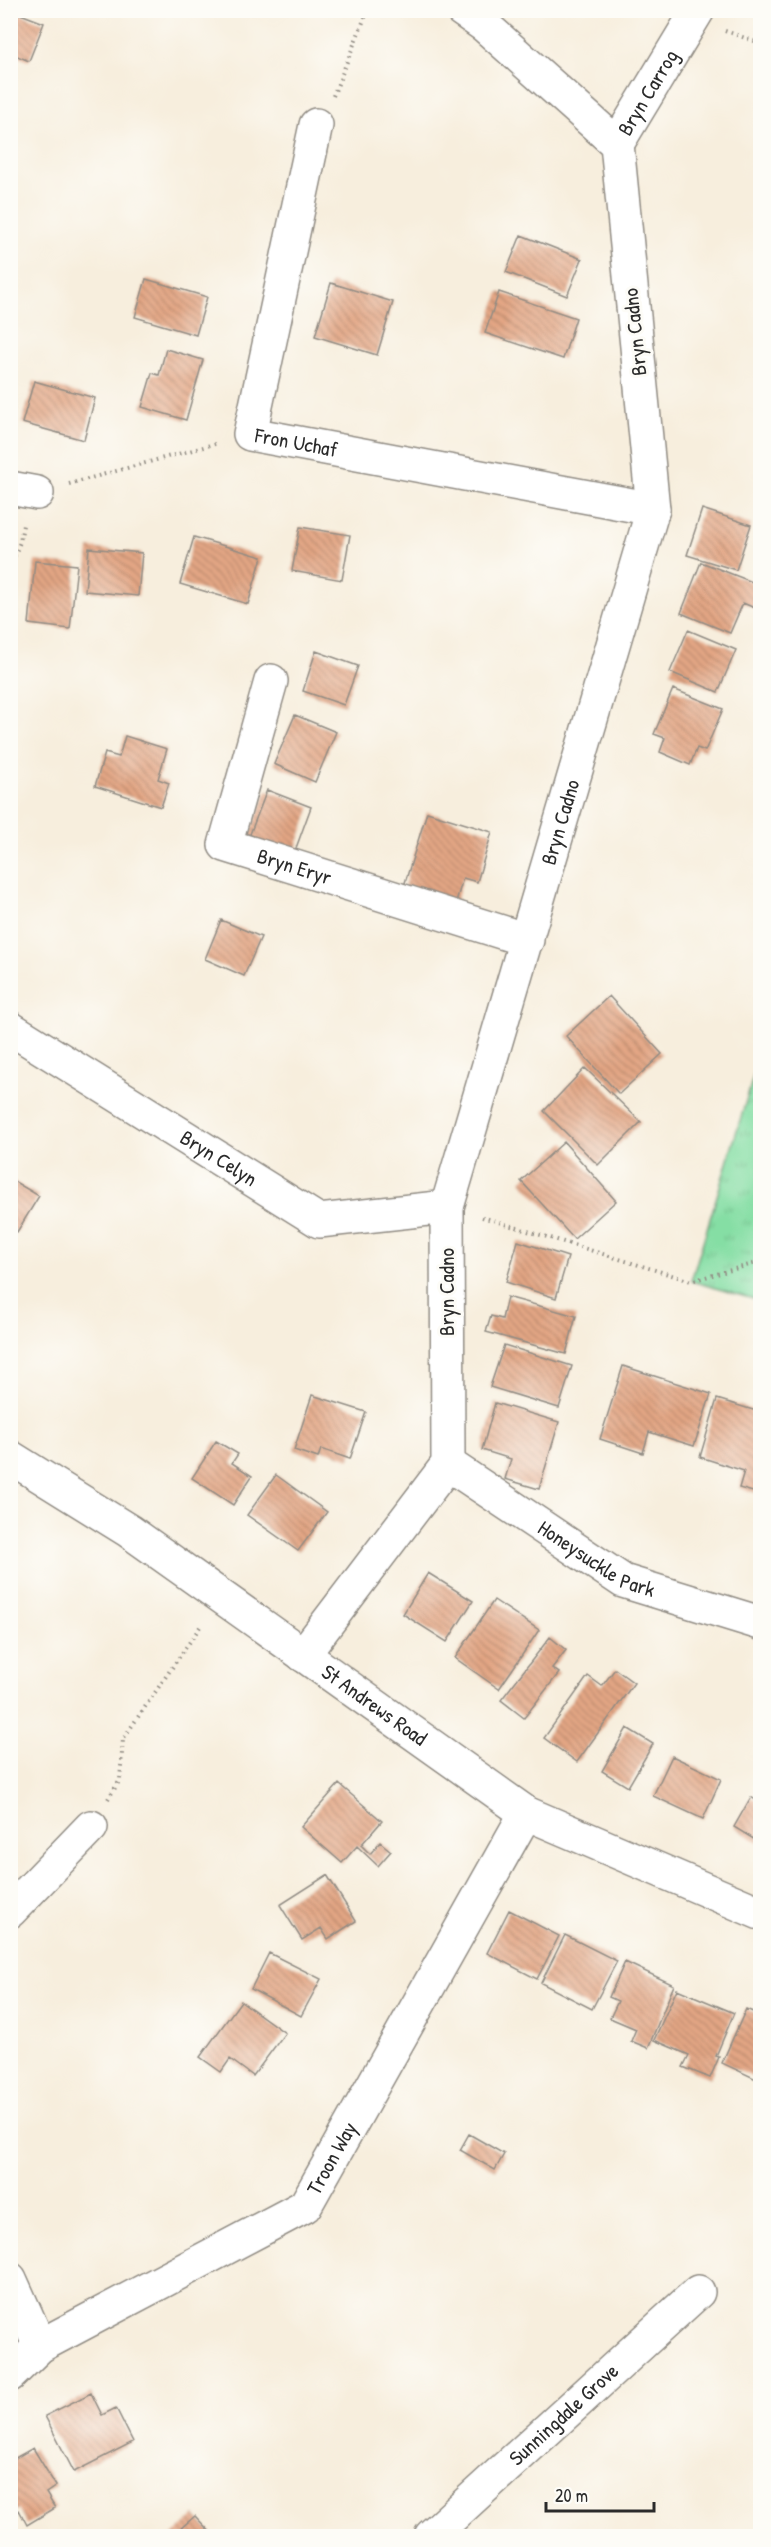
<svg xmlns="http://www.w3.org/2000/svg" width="771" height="2547" font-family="'Patrick Hand',sans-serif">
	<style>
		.grass { fill: url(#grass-tufts); stroke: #588468; stroke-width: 1.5 }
		.building { fill: url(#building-back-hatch) }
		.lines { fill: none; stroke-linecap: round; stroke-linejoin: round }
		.minor-casing { stroke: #918c84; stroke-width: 36 }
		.path { stroke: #918c84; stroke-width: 4; stroke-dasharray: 1.5 4.5; stroke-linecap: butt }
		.minor { stroke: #fff; stroke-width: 33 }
		.labels { text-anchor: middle; stroke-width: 6; stroke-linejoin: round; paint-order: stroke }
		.street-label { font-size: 21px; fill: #2b2b2b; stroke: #fdfcf7 }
	</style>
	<defs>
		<pattern id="grass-tufts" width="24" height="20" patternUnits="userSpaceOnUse" patternTransform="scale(1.5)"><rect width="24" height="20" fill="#85dea4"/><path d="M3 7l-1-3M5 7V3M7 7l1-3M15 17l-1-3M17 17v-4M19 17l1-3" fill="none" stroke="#73bf8d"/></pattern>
		<pattern id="building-back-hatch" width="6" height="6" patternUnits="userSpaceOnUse" patternTransform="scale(1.5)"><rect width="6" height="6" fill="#e3a684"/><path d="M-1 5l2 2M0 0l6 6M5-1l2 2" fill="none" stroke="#b8876c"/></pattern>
	</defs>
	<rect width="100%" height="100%" fill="#fdfcf7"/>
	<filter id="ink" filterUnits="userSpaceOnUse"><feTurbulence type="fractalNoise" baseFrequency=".0167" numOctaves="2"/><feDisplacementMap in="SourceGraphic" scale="12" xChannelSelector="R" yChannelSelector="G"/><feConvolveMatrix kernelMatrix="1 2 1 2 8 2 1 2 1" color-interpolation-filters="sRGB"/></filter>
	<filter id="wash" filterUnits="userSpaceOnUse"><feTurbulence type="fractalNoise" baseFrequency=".008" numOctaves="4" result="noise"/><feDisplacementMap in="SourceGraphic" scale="24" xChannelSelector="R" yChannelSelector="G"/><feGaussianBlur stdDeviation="1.35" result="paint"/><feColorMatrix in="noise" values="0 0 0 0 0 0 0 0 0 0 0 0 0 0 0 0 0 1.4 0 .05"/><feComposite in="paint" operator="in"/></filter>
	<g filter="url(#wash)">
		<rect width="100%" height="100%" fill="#f7eedd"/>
		<!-- grass -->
		<path class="grass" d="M760,1055v246l-69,-20z"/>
		<g id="blocks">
			<!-- building -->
			<path class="building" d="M10,10l34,13 -15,38 -19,-8z
				M521,235l61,24 -15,37 -61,-24z
				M146,279l61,18 -11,38 -61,-18z
				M331,283l62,19 -16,53 -62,-19z
				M499,292l77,26 -13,41 -78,-26z
				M166,349l37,11 -17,60 -44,-13 10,-34 7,2z
				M34,381l61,17 -11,42 -62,-17z
				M702,509l49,16 -15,45 -49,-15z
				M300,527l50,8 -8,45 -50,-9z
				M194,537l68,20 -14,47 -68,-20z
				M89,548l53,5 -4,43 -53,-5z
				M35,561l42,4 -7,64 -41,-5z
				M701,562l59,23v16l-3,8 -14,-6 -13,30 -49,-20z
				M688,630l48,20 -18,42 -48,-20z
				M316,651l42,15 -14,39 -41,-14z
				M673,689l50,20 -18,42 -8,-3 -7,17 -30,-13 5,-14 -11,-4z
				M295,715l41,17 -21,50 -41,-18z
				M125,736l42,13 -9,30 11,4 -8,24 -66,-21 10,-33 14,4z
				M267,790l44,17 -19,52 -45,-17z
				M427,812l65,20 -15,50 -14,-4 -7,24 -52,-16z
				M221,920l40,17 -17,39 -39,-17z
				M609,996l53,58 -43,40 -53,-58z
				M585,1068l56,54 -43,43 -54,-54z
				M564,1142l52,59 -42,38 -53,-58z
				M10,1179l29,17 -22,36 -7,-4z
				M518,1241l50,16 -12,41 -50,-16z
				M507,1297l69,19 -10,38 -80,-22 5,-16 11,3z
				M504,1345l68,21 -13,42 -69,-21z
				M623,1366l88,28 -17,52 -45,-14 -6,21 -43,-14z
				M312,1395l54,17 -16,47 -29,-10 -3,9 -24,-8z
				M717,1399l43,13v82l-21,-6 5,-17 -44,-14z
				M495,1403l64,19 -20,67 -34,-10 6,-20 -29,-9z
				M216,1441l22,13 -6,9 20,13 -19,29 -41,-27z
				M276,1475l51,37 -29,39 -51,-36z
				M428,1573l45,28 -26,41 -44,-28z
				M494,1600l45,30 -40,59 -44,-31z
				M550,1637l16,13 -14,18 7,5 -35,45 -23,-18z
				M615,1669l19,14 -57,79 -33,-24 44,-62 14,10z
				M627,1728l26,16 -25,43 -26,-16z
				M672,1756l49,23 -18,40 -50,-23z
				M339,1784l43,37 -21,24 9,9 10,-12 11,9 -13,15 -21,-20 -15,17 -41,-36z
				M751,1797l9,6v40l-26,-16z
				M327,1875l29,46 -28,18 -7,-11 -19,12 -22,-35z
				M509,1910l50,26 -22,43 -50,-26z
				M565,1935l52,26 -25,48 -51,-26z
				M269,1953l52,26 -20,37 -50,-27z
				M625,1962l49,23 -26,63 -17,-7 5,-12 -26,-11 8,-17 -9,-4z
				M677,1989l57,24 -18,43 3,1 -9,21 -27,-11 6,-12 -35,-15z
				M241,2001l44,32 -32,43 -23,-17 -9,13 -21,-15z
				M746,2009l14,6v53l-4,11 -34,-16z
				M469,2134l35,20 -9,16 -35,-20z
				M91,2393l11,22 14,-7 17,34 -59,30 -29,-56z
				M33,2448l23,38 -10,7 9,15 -28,17 -8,-15 -9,5v-54z
				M195,2516l19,20h-42z"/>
		</g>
	</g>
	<g filter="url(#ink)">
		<use href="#blocks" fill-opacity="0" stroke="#918c84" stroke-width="1.5"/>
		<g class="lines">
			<defs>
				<g id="minor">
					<path id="s1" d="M316,125l-66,309 403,75"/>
					<path id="s2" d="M617,144l81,-134"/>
					<path d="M10,488l27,5"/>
					<path id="s3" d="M271,681l-46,164 302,95"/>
					<path id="s4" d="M10,1028l309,193 128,-14"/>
					<path id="s5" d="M10,1457l119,74 397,282 234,100"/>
					<path id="s6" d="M448,1464l175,117 137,42"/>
					<path id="s7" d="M303,1655l145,-191 -1,-257 206,-698 -36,-365 -132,-118 -23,-16"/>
					<path d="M10,1911l81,-84"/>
					<path d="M10,2279l30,67"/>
					<path id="s8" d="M10,2375l30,-29 265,-140 221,-393"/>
					<path id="s9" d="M431,2536l267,-244"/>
				</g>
			</defs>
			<!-- minor casing -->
			<use href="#minor" class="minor-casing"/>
			<!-- path -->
			<path class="path" d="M725,31l35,12
				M333,96l35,-86
				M69,484l149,-41
				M10,567l10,-25 3,-17
				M482,1217l209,64 69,-19
				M108,1799l12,-19 3,-41 79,-115"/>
			<!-- minor -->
			<use href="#minor" class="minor"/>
		</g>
	</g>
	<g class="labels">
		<!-- street labels -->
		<g class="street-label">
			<text dy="7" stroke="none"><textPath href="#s2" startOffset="60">Bryn Carrog</textPath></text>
			<text transform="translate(635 332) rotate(-96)" y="7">Bryn Cadno</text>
			<text dy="7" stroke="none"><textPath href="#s1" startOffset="363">Fron Uchaf</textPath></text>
			<text dy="7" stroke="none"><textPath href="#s7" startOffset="898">Bryn Cadno</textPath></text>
			<text dy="7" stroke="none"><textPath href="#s3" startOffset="243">Bryn Eryr</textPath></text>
			<text dy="7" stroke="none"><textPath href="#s4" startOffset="246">Bryn Celyn</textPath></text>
			<text transform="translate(447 1292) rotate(-90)" y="7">Bryn Cadno</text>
			<text dy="7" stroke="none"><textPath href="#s6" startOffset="177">Honeysuckle Park</textPath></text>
			<text dy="7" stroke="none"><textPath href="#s5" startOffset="441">St Andrews Road</textPath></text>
			<text dy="7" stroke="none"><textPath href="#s8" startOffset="396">Troon Way</textPath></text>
			<text dy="7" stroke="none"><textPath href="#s9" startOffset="180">Sunningdale Grove</textPath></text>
		</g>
	</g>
	<!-- margin -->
	<rect width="771" height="2547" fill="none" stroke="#fdfcf7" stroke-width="36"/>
	<!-- scale -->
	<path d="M546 2502v9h108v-9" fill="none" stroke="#2b2b2b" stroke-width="3"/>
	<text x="555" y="2502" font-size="18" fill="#2b2b2b" stroke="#fdfcf7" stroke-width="4.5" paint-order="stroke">20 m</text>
</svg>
